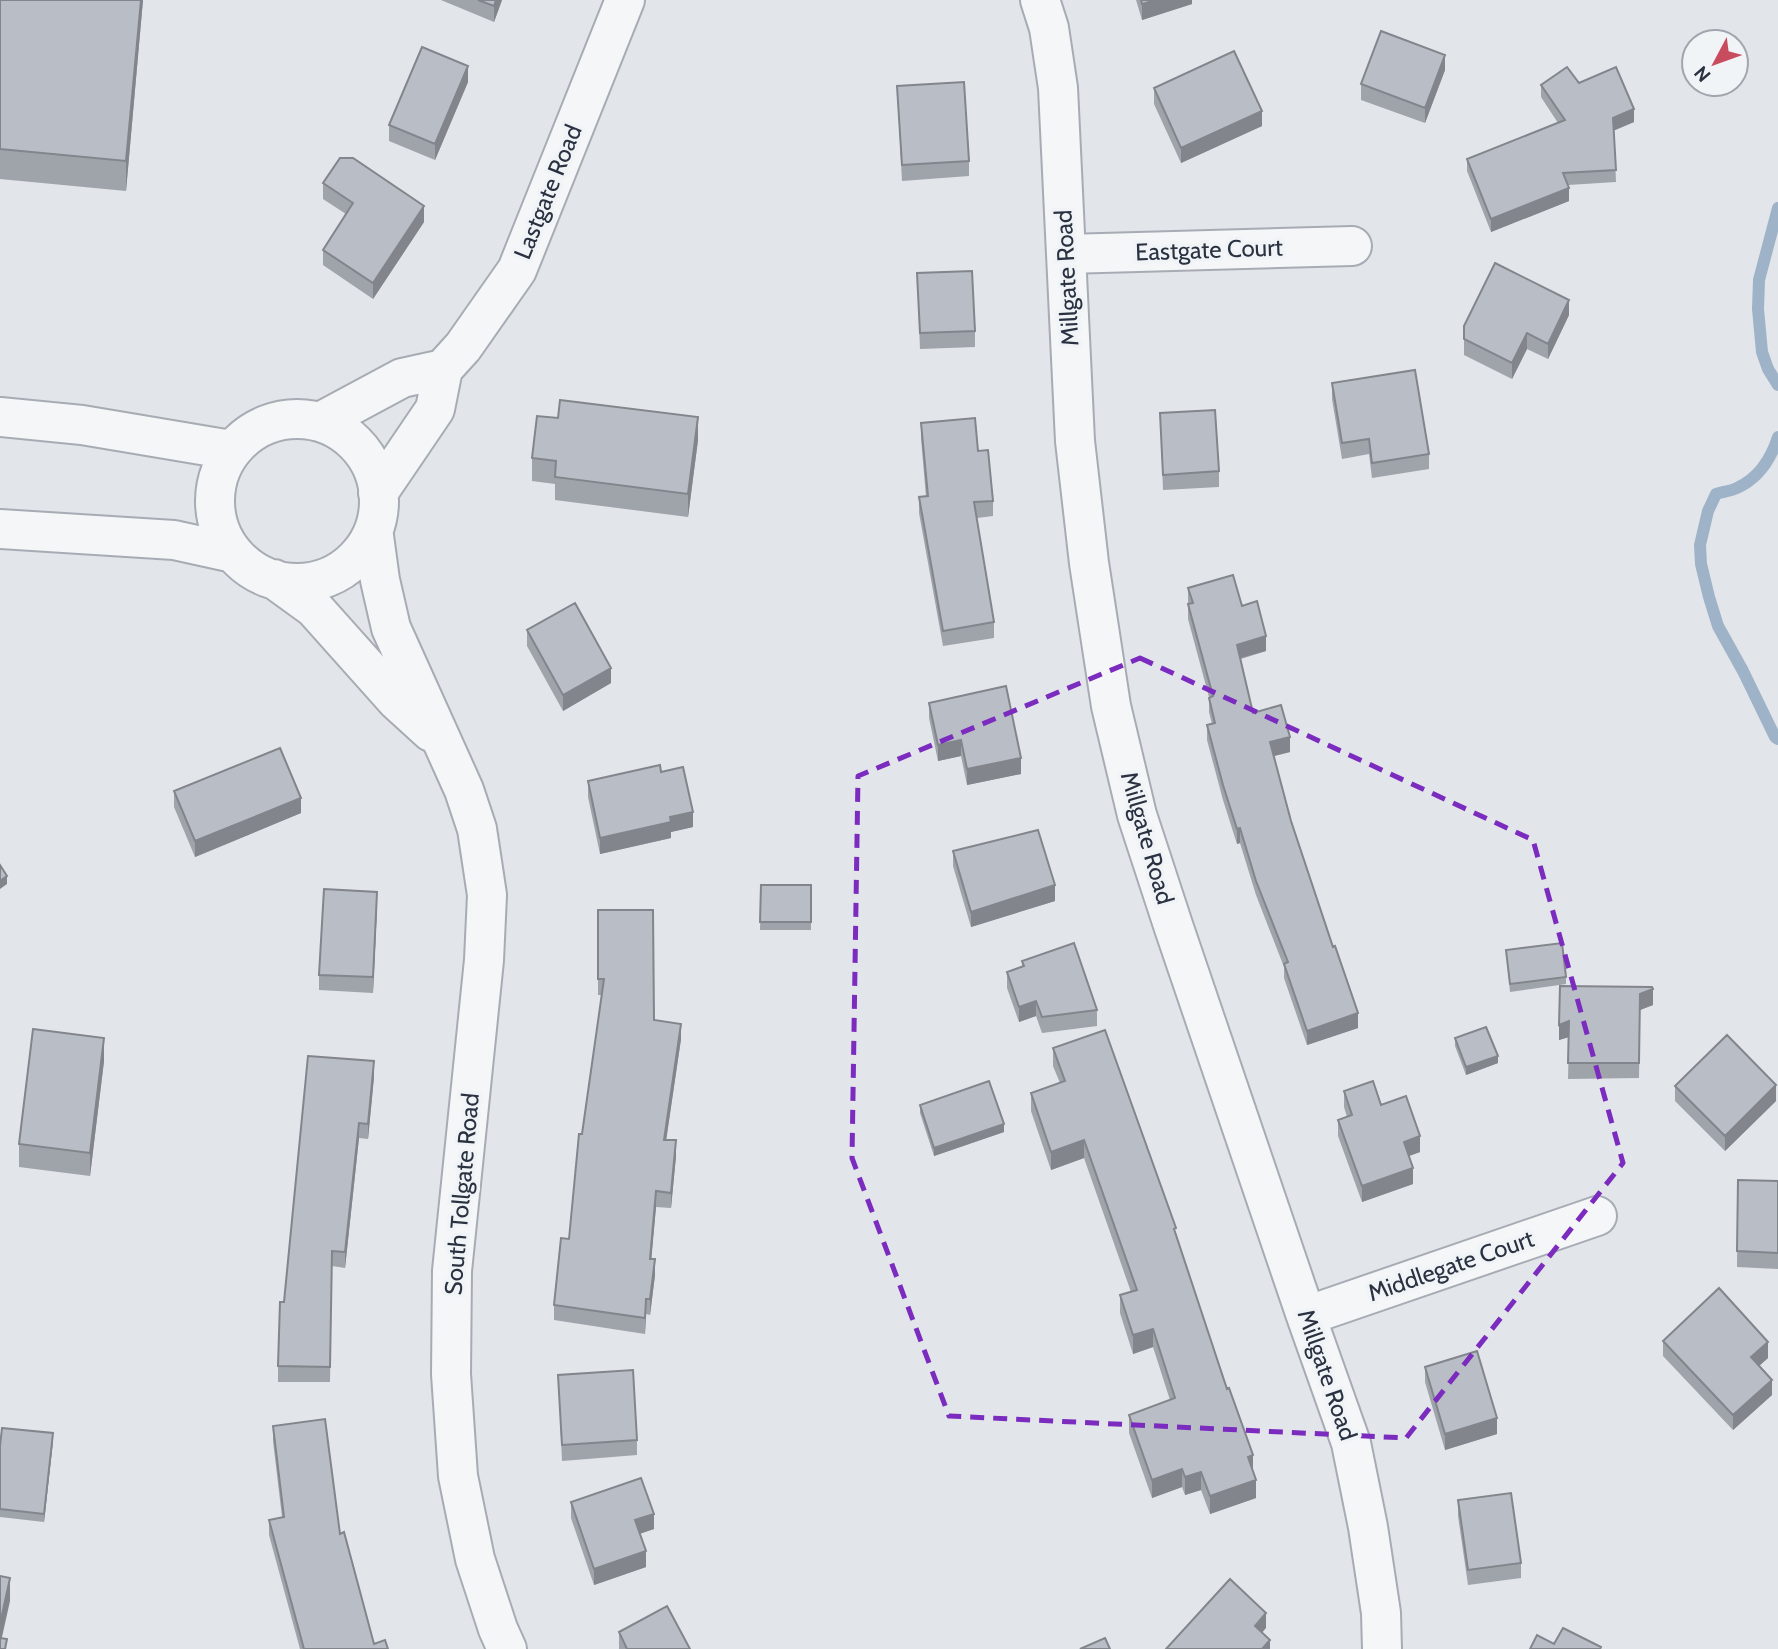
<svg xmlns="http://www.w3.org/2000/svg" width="1778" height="1649" font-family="Cabin,sans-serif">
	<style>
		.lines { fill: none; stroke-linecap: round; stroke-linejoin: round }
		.stream { stroke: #9eb2c8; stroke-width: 12 }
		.minor-casing { stroke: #a7acb4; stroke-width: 42 }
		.minor { stroke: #f4f6f8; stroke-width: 38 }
		.wall { fill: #9fa3aa }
		.shaded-wall { fill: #82858b }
		.building { fill: #b9bec6; stroke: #82858b; stroke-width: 2 }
		.marked { fill: none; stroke: #7b2cbf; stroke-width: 5; stroke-dasharray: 14 9; stroke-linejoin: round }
		.labels { text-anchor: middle; stroke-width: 7; stroke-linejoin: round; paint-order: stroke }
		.street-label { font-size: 24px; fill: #2a3241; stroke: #f1f4f7 }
	</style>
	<rect width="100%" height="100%" fill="#e2e5ea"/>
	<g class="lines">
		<!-- stream -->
		<path class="stream" d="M1778,208l-19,72 -1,29 4,43 6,17 10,16
			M1778,437c-7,22 -19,41 -41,51 -6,3 -15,4 -21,6l-8,17 -8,34 1,19 8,33 9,29 25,45 32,66 3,2"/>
		<defs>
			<path id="minor" d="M1040,0l9,28 9,60 17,353 14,122 22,143 26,109 36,110 133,391 45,127 17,84 13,86 1,36
				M1066,254l286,-8
				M0,417l82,8 149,25
				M215 501a82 82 0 1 1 164 0a82 82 0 1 1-164 0Z
				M320,422l82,-44 41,-9
				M378,493l57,-84 8,-40 20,-22 54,-77 108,-270
				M0,529l174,11 59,13
				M374,536l6,44 11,48 73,162 13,39 10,66 -3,65 -32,311 -1,103 7,102 17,83 23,70 9,20
				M274,579l40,29 83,93 34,31
				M1306,1316l291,-100"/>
		</defs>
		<!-- minor casing -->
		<use href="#minor" class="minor-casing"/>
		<!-- minor -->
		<use href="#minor" class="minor"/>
	</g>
	<!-- wall -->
	<path class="wall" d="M0,0h143l-17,191 -126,-12z
		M441,0h61l-8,22z
		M1136,0h56v4l-50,16z
		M1445,70l-20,53 -64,-23v-16z
		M468,82l-33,78 -46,-19v-16z
		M1579,83l55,39 -20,8 2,52 -48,3 1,16 -78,31 -24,-61v-12l91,-36 -17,-26v-12z
		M897,86l72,75v15l-67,5z
		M1154,88l108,38 -81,37 -27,-59z
		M323,183l101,39 -51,77 -50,-34v-15l23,-36 -23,-15z
		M917,273l58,58v16l-55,2z
		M1569,315l-21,44 -21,-10 -15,30 -48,-24v-29z
		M1332,383l97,71v15l-57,9 -3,-24 -27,5 -10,-60z
		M1160,413l59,58v16l-56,3z
		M921,423l57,28 15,50v15l-16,2 17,104v16l-51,8 -24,-133v-16h7l-5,-59z
		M698,440l-10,77 -133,-17v-16l-23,-3v-23z
		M1188,588l54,18 24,45 -25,8 12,54 37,39 -16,4 17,65 67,207 -51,17 -23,-67v-11l-28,-72 -16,-52 -3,1 -14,-44 -16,-60v-15l5,-1 -3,-12v-15l-21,-78z
		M527,630l84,53 -48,28 -36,-65z
		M929,703l92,71 -54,11 -6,-29 -23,5 -9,-43z
		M661,772l32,55 -22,5v6l-71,16 -12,-57v-16z
		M174,791l127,22 -106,44 -21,-50z
		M953,851l102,50 -84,26 -18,-61z
		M761,885h50v45h-51z
		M377,907l-4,86 -54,-3v-15z
		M598,910l56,110 27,19 -15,101 10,16 -5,52 -15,-1 -5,52 4,16 -5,40 -4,-1 -1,20 -91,-14v-15l15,-66 33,-244h-4z
		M1506,950l60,27v7l-56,8z
		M1022,961l75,49v16l-55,7 -6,-17 -17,6 -12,-34v-16l15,-5z
		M1560,986l93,19 -13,5 -1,68 -71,1 1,-42 -10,3z
		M1455,1038l43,25 -32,12 -11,-29z
		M1053,1048l123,185 77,238 3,27 -46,16 -9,-24 -16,5 -3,-8 -30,11 -23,-65v-18l41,-15 -17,-53 -20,7 -13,-41v-18l11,-3 -47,-134 -33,12 -20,-59v-18l29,-10 -7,-17z
		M104,1061l-14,115 -71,-9v-23z
		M374,1077l-6,62 -9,-1 -14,130 -13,-2 -2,116h-52v-16l6,-64z
		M1675,1086l101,15 -51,50 -50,-50z
		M1344,1091l37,14 39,47 -12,4 5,28 -51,18 -24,-66v-16l9,-3 -3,-10z
		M920,1105l84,27 -70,24 -14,-43z
		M1738,1180l40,1v88l-41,-2z
		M1663,1341l105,17 -9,8 13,29 -39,35 -70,-74z
		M1425,1367l72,67 -52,16 -20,-68z
		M558,1375l79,65v15l-75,6z
		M273,1426l67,108 34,110 14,5h-88l-31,-114v-15l13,-3 -9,-76z
		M53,1441l-9,81 -44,-5v-71z
		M1458,1500l63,63v15l-53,7 -10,-69z
		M571,1502l83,27 -14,5 6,33 -52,18 -23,-67z
		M619,1632l71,17h-71z"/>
	<!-- shaded-wall -->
	<path class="shaded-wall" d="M141,0h2l-17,191v-30z
		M496,0h6l-8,22v-16z
		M1156,0h36v4l-50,16v-16z
		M1445,55v15l-20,53v-15z
		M468,66v16l-33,78v-16z
		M1634,109v13l-21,9v-13z
		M1262,111v15l-81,37v-15z
		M1569,188v13l-78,31v-13z
		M424,206v16l-51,77v-16z
		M1569,300v15l-21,44v-15z
		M1527,333v16l-15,30v-16z
		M698,417v23l-10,77v-23z
		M1266,636v15l-29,8v-14z
		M611,668v15l-48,28v-16z
		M1290,737v15l-20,5v-15z
		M961,740v16l-23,5v-16z
		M1021,758v16l-54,11v-16z
		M301,798v15l-106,44v-16z
		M693,812v15l-22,5v6l-71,16v-16l70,-21z
		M1240,828v15l-3,1v-15z
		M7,876v8l-7,5v-8z
		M1055,885v16l-84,26v-15z
		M377,892v15l-4,86v-16z
		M1653,989v16l-13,5 -1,68 1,-84z
		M1036,1001v15l-17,6v-15z
		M1358,1013v15l-51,17v-14z
		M1569,1021v16l-10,3v-15z
		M681,1024v15l-17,116v-15z
		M104,1038v23l-14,115v-23z
		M1498,1056v7l-32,12v-8z
		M374,1061v16l-6,62v-15z
		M1776,1085v16l-51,50v-15z
		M359,1123v15l-14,130v-16z
		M1004,1124v8l-70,24v-8z
		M1420,1136v16l-16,6v-16z
		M676,1140v16l-5,52v-15z
		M1084,1140v18l-33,12v-18z
		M1413,1168v16l-51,18v-16z
		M656,1191v16l-6,67v-15z
		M655,1259v16l-5,40v-16z
		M646,1299v15l-1,20v-16z
		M1153,1329v18l-20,7v-19z
		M1768,1342v16l-17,15v-16z
		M1772,1380v15l-39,35v-15z
		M1497,1418v16l-52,16v-16z
		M53,1433v8l-9,81v-8z
		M1253,1455v18l-5,-16z
		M1182,1469v18l-30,11v-18z
		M1201,1472v18l-16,5v-18z
		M1256,1480v18l-46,16v-18z
		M654,1514v15l-19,6v-15z
		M646,1551v16l-52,18v-16z
		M10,1578v23l-10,45v-22z
		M1266,1613v15l-11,13v-15z
		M1270,1640v9h-8z"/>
	<!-- building -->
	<path class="building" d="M0,0h141l-15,161 -126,-12z
		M478,0h18l-2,6z
		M1141,0h15l-14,4z
		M1381,31l64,24 -20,53 -64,-24z
		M422,47l46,19 -33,78 -46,-19z
		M1234,51l28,60 -81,37 -27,-60z
		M1567,67l12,16 37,-16 18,42 -21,9 3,52 -53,3 6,15 -78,31 -24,-60 98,-39 -24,-35z
		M964,82l5,79 -67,4 -5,-79z
		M340,158h13l71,48 -51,77 -50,-33 30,-47 -30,-20z
		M1495,263l74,37 -21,44 -21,-11 -15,30 -48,-24v-13z
		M972,271l3,60 -55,2 -3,-60z
		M1415,370l14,84 -57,9 -3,-24 -27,4 -10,-60z
		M560,400l138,17 -10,77 -133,-17 1,-16 -24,-3 5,-42 21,2z
		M1215,410l4,61 -56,4 -3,-62z
		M975,418l3,33 10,-1 5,51 -19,1 20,120 -51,9 -24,-134 9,-1 -7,-73z
		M1233,575l9,31 15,-5 9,35 -29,9 16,68 28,-8 9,32 -20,5 21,79 42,126 2,-1 23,67 -51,18 -23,-67 4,-2 -32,-81 -16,-53 -3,1 -14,-44 -16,-60 8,-2 -6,-25 4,-2 -25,-92 5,-1 -5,-15z
		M575,603l36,65 -48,27 -36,-65z
		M1006,686l15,72 -54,11 -6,-29 -23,5 -9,-42z
		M280,748l21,50 -106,43 -21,-50z
		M660,765l1,7 22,-5 10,45 -23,5 1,5 -71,16 -12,-57z
		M1038,830l17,55 -84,27 -18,-61z
		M0,865l7,11 -7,5z
		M761,885h50v37h-51z
		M324,889l53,3 -4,85 -54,-2z
		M598,910h55l1,110 27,4 -17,116h12l-5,53 -15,-2 -6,68h5l-5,40h-4l-1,19 -91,-13 7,-67 8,1 10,-105h3l22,-155h-6z
		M1074,943l23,67 -55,7 -6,-16 -17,6 -12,-35 17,-6 -2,-5z
		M1562,943l4,34 -56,7 -4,-34z
		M1560,986l92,1 1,2 -13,5 -1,69h-71l1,-42 -10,4z
		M1486,1027l12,29 -32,11 -11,-29z
		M33,1029l71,9 -14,115 -71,-9z
		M1105,1030l71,198 -2,1 53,160 2,-1 24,67 -5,2 8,23 -46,16 -9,-24 -16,5 -3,-8 -30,11 -23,-65 46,-17 -22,-69 -20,6 -13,-40 17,-5 -53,-150 -33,12 -20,-59 34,-12 -12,-33z
		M1727,1035l49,50 -51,51 -50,-50z
		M308,1056l66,5 -6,63 -9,-1 -14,129 -13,-1 -2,116 -52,-1 2,-64h4z
		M989,1081l15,43 -70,24 -14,-43z
		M1373,1081l8,24 25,-9 14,40 -16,6 9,26 -51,18 -24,-66 14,-5 -8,-24z
		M1738,1180l40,1v72l-41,-2z
		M1719,1288l49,54 -17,15 21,23 -39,35 -70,-74z
		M1477,1351l20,67 -52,16 -20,-67z
		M633,1370l4,70 -75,5 -4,-70z
		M325,1419l15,115 4,-2 30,112 11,-4 3,9h-84l-35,-129 15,-3 -11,-91z
		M2,1428l51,5 -9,81 -44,-5v-63z
		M641,1478l13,36 -19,6 11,31 -52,18 -23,-67z
		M1511,1493l10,70 -53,7 -10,-70z
		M0,1576l10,2 -10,46z
		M1230,1579l36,34 -11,13 15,14 -8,9h-96z
		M667,1606l23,43h-63l-8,-17z
		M1563,1628l38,19 -1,2h-70l7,-14 17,9z
		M0,1638l7,1 -2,10h-5z
		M1105,1638l5,11h-30z"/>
	<!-- marked area -->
	<path class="marked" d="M1140,658l393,182 90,323 -217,275 -457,-22 -97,-258 6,-382z"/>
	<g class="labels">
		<!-- street labels -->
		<g class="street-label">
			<text transform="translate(548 192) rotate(-68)" y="8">Lastgate Road</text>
			<text transform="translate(1209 250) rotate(-2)" y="8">Eastgate Court</text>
			<text transform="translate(1067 278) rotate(-93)" y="8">Millgate Road</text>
			<text transform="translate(1147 838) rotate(74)" y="8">Millgate Road</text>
			<text transform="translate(462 1194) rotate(-85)" y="8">South Tollgate Road</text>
			<text transform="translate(1451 1266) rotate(-19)" y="8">Middlegate Court</text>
			<text transform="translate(1327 1375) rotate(71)" y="8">Millgate Road</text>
		</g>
	</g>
	<!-- north arrow -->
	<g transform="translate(1715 63) rotate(229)"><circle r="33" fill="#f1f4f7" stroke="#a1a6ae" stroke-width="2"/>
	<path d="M0-5L12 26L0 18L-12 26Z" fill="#c94c5e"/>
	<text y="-10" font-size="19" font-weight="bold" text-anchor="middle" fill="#2a3241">N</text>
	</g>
</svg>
